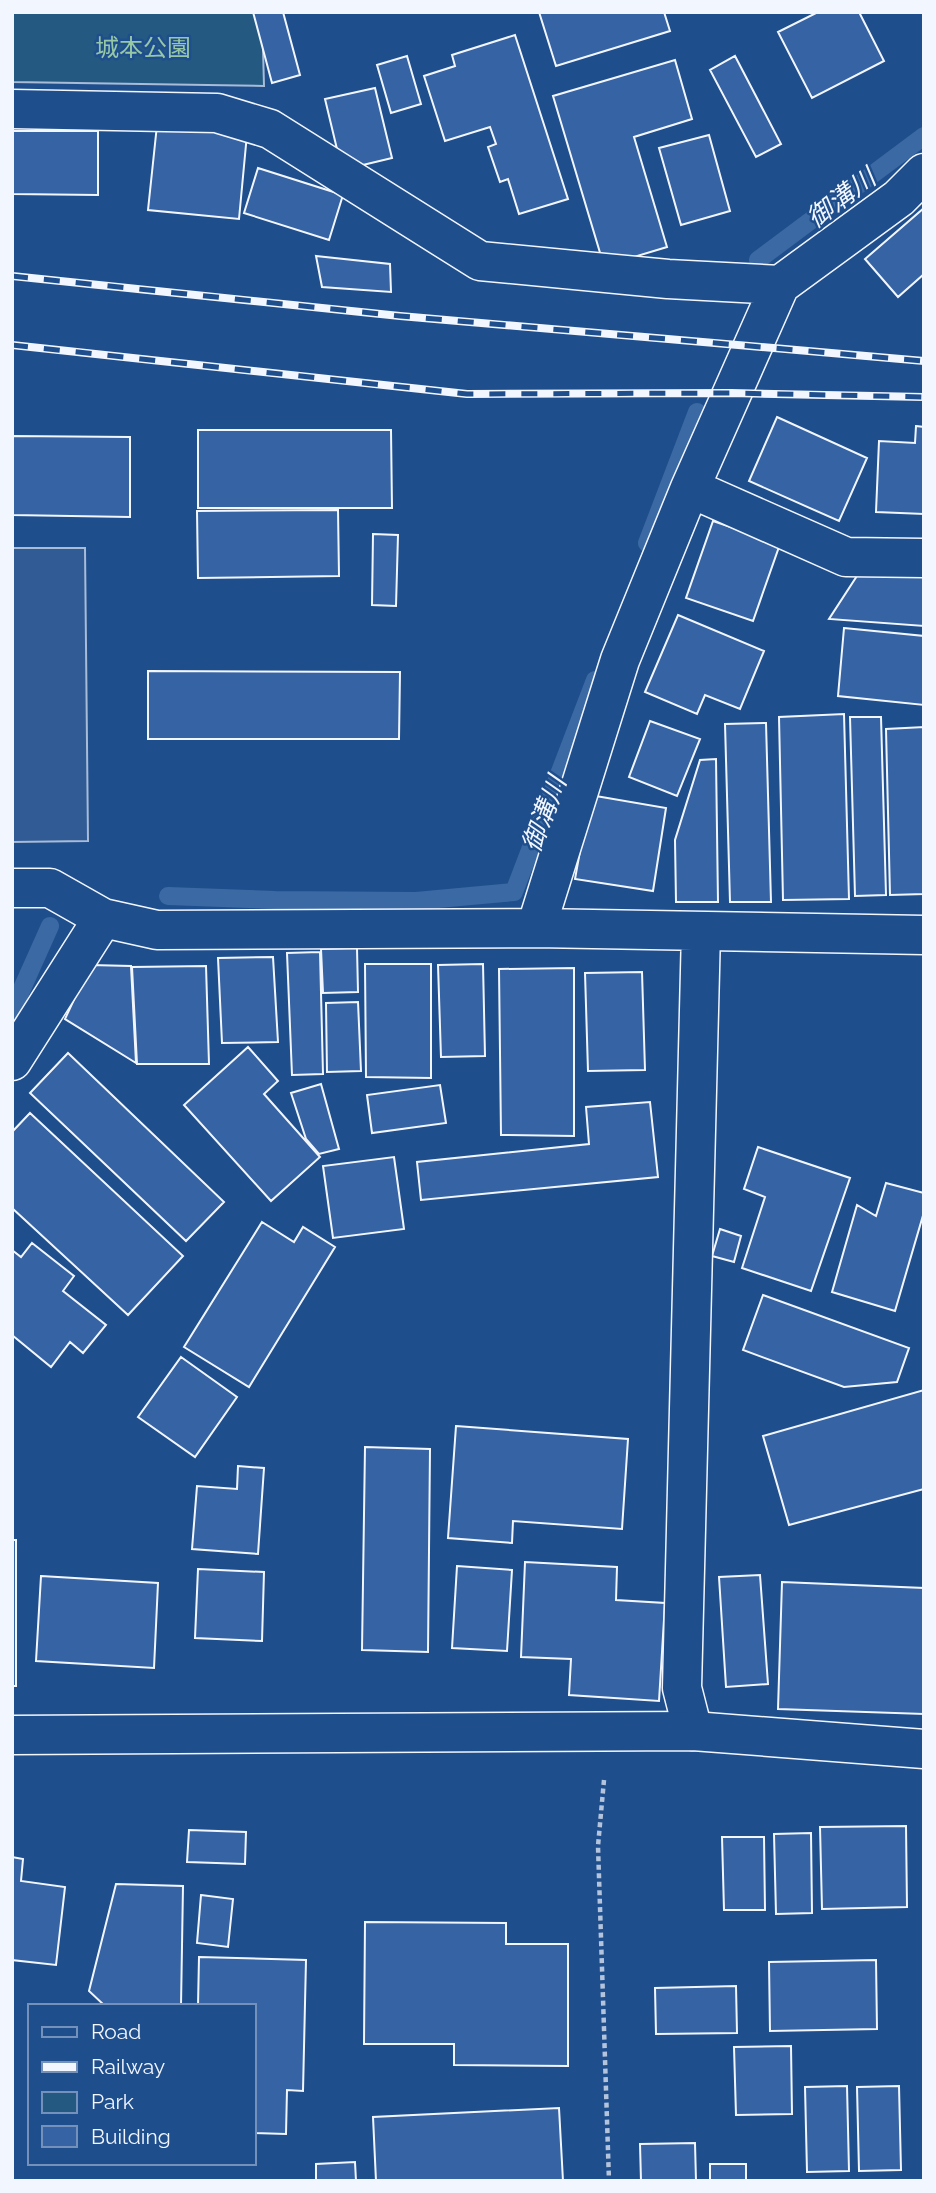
<svg xmlns="http://www.w3.org/2000/svg" width="936" height="2193" font-family="Raleway,'Noto Sans JP',sans-serif">
	<style>
		.green { fill: #245a82; stroke: #a8bbd7; stroke-width: 2 }
		.parking { fill: #305b95; stroke: #a8bbd7; stroke-width: 2 }
		.lines { fill: none; stroke-linecap: round; stroke-linejoin: round }
		.stream { stroke: #3b69a3; stroke-width: 18 }
		.building { fill: #3563a3; stroke: #f2f6ff; stroke-width: 2 }
		.street-casing { stroke: #f2f6ff; stroke-width: 41 }
		.secondary-casing { stroke: #f2f6ff; stroke-width: 41 }
		.path { stroke: #b3c4dc; stroke-width: 4.5; stroke-dasharray: 5 3.5; stroke-linecap: butt }
		.street { stroke: #1f4e8c; stroke-width: 38 }
		.secondary { stroke: #1f4e8c; stroke-width: 38 }
		.rail-casing { stroke: #f2f6ff; stroke-width: 8 }
		.rail { stroke: #1f4e8c; stroke-width: 5; stroke-dasharray: 16; stroke-linecap: butt }
		.labels { text-anchor: middle; stroke-width: 5; stroke-linejoin: round; paint-order: stroke }
		.park-label { font-size: 24px; fill: #97c8a6; stroke: #1f4e8c }
		.water-label { font-size: 26px; font-style: italic; fill: #f2f6ff; stroke: #1f4e8c }
	</style>
	<rect width="100%" height="100%" fill="#1f4e8c"/>
	<!-- green -->
	<path class="green" d="M12,12h250l2,74 -252,-4z"/>
	<!-- parking -->
	<path class="parking" d="M12,548h73l3,293 -76,1z"/>
	<g class="lines">
		<!-- stream -->
		<path class="stream" d="M758,260l166,-124
			M647,543l50,-131
			M168,896l107,4 141,1 98,-9 81,-212
			M12,1011l38,-85"/>
	</g>
	<!-- building -->
	<path class="building" d="M253,12h30l17,63 -28,8z
		M539,12h125l6,19 -114,35z
		M818,12h41l25,49 -72,37 -34,-66z
		M515,35l53,164 -49,15 -11,-35 -8,3 -12,-35 8,-3 -6,-17 -45,14 -21,-65 31,-10 -3,-11z
		M407,56l14,48 -30,9 -14,-48z
		M735,56l46,88 -25,13 -46,-87z
		M675,60l17,59 -58,18 33,110 -63,19 -51,-170z
		M375,88l17,70 -50,12 -17,-71z
		M157,125l90,9 -8,85 -91,-9z
		M12,131h86v64l-86,-1z
		M709,135l21,76 -49,14 -22,-77z
		M258,168l85,27 -14,45 -85,-27z
		M924,208v66l-26,23 -33,-38z
		M316,256l74,8 1,28 -69,-5z
		M777,417l90,41 -28,63 -90,-40z
		M916,426l8,1v87l-48,-2 3,-71 36,2z
		M198,430h193l1,78h-194z
		M12,436l118,1v80l-118,-2z
		M338,510l1,66 -141,2 -1,-67z
		M713,521l67,23 -27,77 -67,-23z
		M373,534l25,1 -2,71 -24,-1z
		M868,559l56,3v64l-95,-7z
		M678,615l86,36 -24,58 -35,-14 -8,19 -52,-22z
		M844,628l80,8v69l-86,-9z
		M148,671l252,1 -1,67h-251z
		M844,714l5,185 -66,1 -4,-183z
		M850,717h31l5,178 -31,1z
		M650,721l50,18 -23,57 -48,-19z
		M766,723l5,179h-41l-5,-178z
		M924,727v167l-34,1 -4,-166z
		M716,759l2,143h-42l-1,-62 25,-80z
		M590,795l76,13 -13,83 -78,-12z
		M357,948l1,44 -35,1 -2,-44z
		M320,952l3,122 -31,1 -5,-122z
		M273,957l5,85 -56,1 -4,-85z
		M365,964h66v114l-65,-1z
		M483,964l2,92 -44,1 -3,-92z
		M90,965l41,1 5,97 -71,-44z
		M206,966l3,98h-72l-5,-97z
		M574,968v168l-73,-1 -2,-166z
		M642,972l3,98 -57,1 -3,-98z
		M358,1002l3,69 -34,1 -1,-69z
		M248,1047l30,34 -14,13 56,63 -49,44 -87,-96z
		M68,1053l156,149 -38,39 -156,-148z
		M321,1084l18,65 -20,5 -13,-15 -15,-46z
		M440,1085l6,38 -74,10 -5,-38z
		M650,1102l8,75 -237,23 -4,-38 172,-18 -3,-37z
		M30,1113l153,143 -55,59 -116,-107v-76z
		M758,1147l92,31 -39,113 -69,-23 23,-71 -21,-8z
		M394,1157l10,72 -71,9 -10,-72z
		M886,1183l38,10v19l-29,99 -63,-19 25,-87 19,11z
		M262,1222l32,20 9,-15 32,20 -86,140 -65,-40z
		M720,1229l21,7 -7,26 -22,-6z
		M32,1243l42,33 -11,15 43,34 -23,28 -13,-11 -19,25 -39,-32v-85l9,7z
		M763,1295l146,53 -12,34 -53,5 -101,-37z
		M181,1357l56,40 -42,60 -57,-40z
		M924,1390v99l-135,36 -26,-89z
		M456,1426l172,13 -6,90 -109,-8 -1,22 -64,-5z
		M365,1447l65,2 -2,203 -66,-2z
		M238,1466l26,2 -6,86 -66,-5 5,-63 40,3z
		M12,1540h4v146h-4z
		M525,1562l92,5 -1,33 49,3 -6,98 -90,-6 2,-36 -50,-2z
		M457,1566l55,4 -5,81 -55,-3z
		M198,1569l66,3 -2,69 -67,-3z
		M760,1575l8,109 -42,3 -7,-110z
		M41,1576l117,7 -4,85 -118,-7z
		M782,1582l142,6v126l-146,-5z
		M906,1826l1,81 -85,2 -2,-82z
		M189,1830l57,2 -1,32 -58,-2z
		M811,1833l1,80 -36,1 -2,-80z
		M722,1837h42l1,73h-41z
		M12,1857l11,2 -2,22 44,6 -9,78 -44,-5z
		M116,1884l67,2 -2,120h-76l-16,-15z
		M201,1895l32,4 -5,48 -31,-4z
		M365,1922l141,1v21h62v122l-114,-1v-21h-90z
		M199,1957l107,3 -3,131 -16,-1 -1,44 -32,-1v-127h-56z
		M876,1960l1,69 -107,2 -1,-69z
		M736,1986l1,47 -81,1 -1,-46z
		M791,2046l1,68 -56,1 -2,-68z
		M847,2086l2,85 -42,1 -2,-85z
		M899,2086l2,84 -42,1 -2,-84z
		M559,2108l4,73h-187l-3,-64z
		M695,2143l1,38h-55l-1,-37z
		M355,2162l1,19h-40v-17z
		M710,2164h36v17h-36z"/>
	<g class="lines">
		<defs>
			<path id="street" d="M12,109l205,4 53,16 210,132 188,18 112,6
				M690,488l156,69 78,1
				M12,888h38l53,30 54,12 379,-2 388,7
				M536,928l84,-268 70,-172 90,-203 119,-87 25,-25
				M12,1061l91,-143
				M693,1731l-11,-43 19,-757"/>
			<path id="secondary" d="M12,1735l681,-4 231,18"/>
		</defs>
		<!-- street casing -->
		<use href="#street" class="street-casing"/>
		<!-- secondary casing -->
		<use href="#secondary" class="secondary-casing"/>
		<!-- path -->
		<path class="path" d="M604,1780l-6,66 11,335"/>
		<!-- street -->
		<use href="#street" class="street"/>
		<!-- secondary -->
		<use href="#secondary" class="secondary"/>
		<defs>
			<path id="rail" d="M12,276l388,40 524,45
				M12,345l455,49 264,-1 193,4"/>
		</defs>
		<!-- rail casing -->
		<use href="#rail" class="rail-casing"/>
		<!-- rail -->
		<use href="#rail" class="rail"/>
	</g>
	<g class="labels">
		<!-- park labels -->
		<g class="park-label">
			<text x="143" y="56">城本公園</text>
		</g>
		<!-- water labels -->
		<g class="water-label">
			<text transform="translate(841 198) rotate(-37)" y="9">御溝川</text>
			<text transform="translate(544 814) rotate(-69)" y="9">御溝川</text>
		</g>
	</g>
	<!-- border -->
	<rect width="936" height="2193" fill="none" stroke="#f2f6ff" stroke-width="28"/>
	<!-- legend -->
	<rect x="28" y="2004" width="228" height="161" fill="#1f4e8c" stroke="#7391ba" stroke-width="2"/>
	<rect x="42" y="2027" width="35" height="10" fill="#1f4e8c" stroke="#7391ba" stroke-width="2"/>
	<text x="91" y="2039" font-size="21" fill="#f2f6ff">Road</text>
	<rect x="42" y="2062" width="35" height="10" fill="#f2f6ff" stroke="#7391ba" stroke-width="2"/>
	<text x="91" y="2074" font-size="21" fill="#f2f6ff">Railway</text>
	<rect x="42" y="2092" width="35" height="21" fill="#245a82" stroke="#7391ba" stroke-width="2"/>
	<text x="91" y="2109" font-size="21" fill="#f2f6ff">Park</text>
	<rect x="42" y="2126" width="35" height="21" fill="#3563a3" stroke="#7391ba" stroke-width="2"/>
	<text x="91" y="2144" font-size="21" fill="#f2f6ff">Building</text>
</svg>
